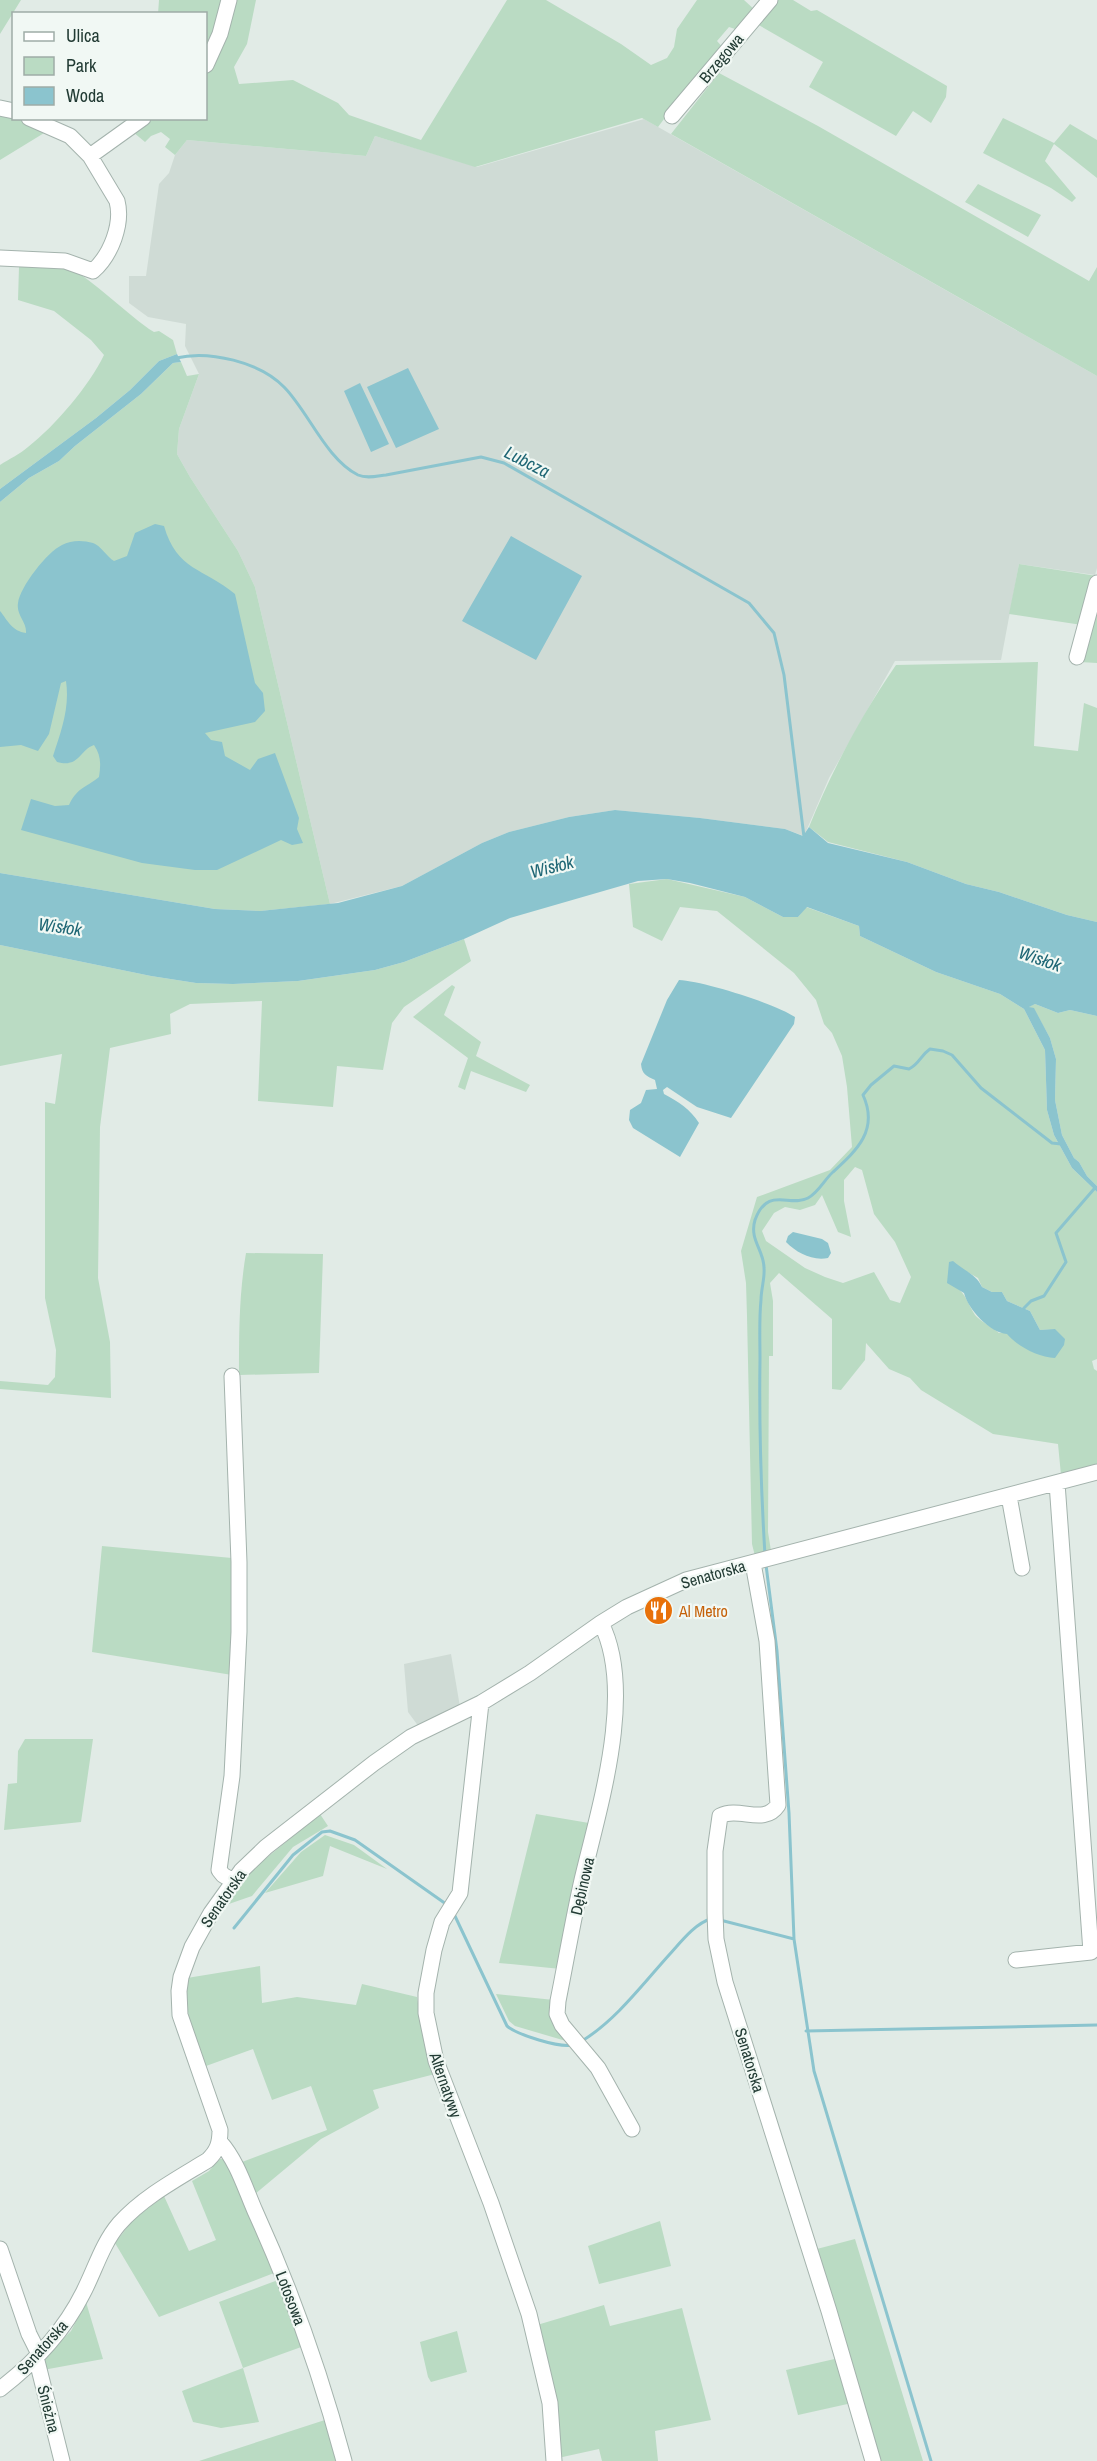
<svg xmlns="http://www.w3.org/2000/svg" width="1097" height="2461" font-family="'Archivo Narrow',sans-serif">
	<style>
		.built { fill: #cfdbd5 }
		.green { fill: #badbc3; fill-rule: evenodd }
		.water { fill: #8bc4ce }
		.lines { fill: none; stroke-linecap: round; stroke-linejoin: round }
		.stream { stroke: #8bc4ce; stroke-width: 3 }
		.minor-casing { stroke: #a4b3ad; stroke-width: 17 }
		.minor { stroke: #fff; stroke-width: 15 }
		.labels { text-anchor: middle; stroke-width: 4.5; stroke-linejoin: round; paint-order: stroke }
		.street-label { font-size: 16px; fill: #223b34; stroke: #f1f8f4 }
		.food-label { font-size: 16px; fill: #c56008; stroke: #f1f8f4; text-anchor: start }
		.water-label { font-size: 18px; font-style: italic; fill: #1e6674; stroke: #f1f8f4 }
	</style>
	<rect width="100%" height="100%" fill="#e1ebe6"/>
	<!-- built -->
	<path class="built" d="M644,119l453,257v192l-2,7 -76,-11 -18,96 -106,1 -66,117 -25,58 -19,-7 -85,-11 -85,-8 -46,7 -60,15 -27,11 -80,43 -72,18 -75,-317 -17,-36 -48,-74 -13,-23 2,-25 20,-55 -14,-28 1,-22 -38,-7 -19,-14v-27h17l13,-92 10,-11 6,-18 12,-15 179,16 9,-20 102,31z
		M451,1654l9,53 -41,20 -11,-15 -4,-48z"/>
	<!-- green -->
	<path class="green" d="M0,0h21l-21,34z
		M159,0h64l-11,40 -6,14v-40h-48z
		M235,0h21l-9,44 -13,23 5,17 54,-4 45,23 11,12 72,25 86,-140h39l75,44 30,21 16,-7 7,-11 3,-18 20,-29h47l12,11 -18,19 -9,-3 -12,14 8,9 -37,37 -30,40 -16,-9 -167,49 -100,-31 -9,20 -179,-16 -12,15 -10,-8 5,-8 -9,-7 -10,4 -6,6 -12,-10 19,-13 54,-1v-46l16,-24 13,-40z
		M776,0h17l18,11 6,-1 130,76 -1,11 -15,26 -18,-12 -17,25 -87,-49 14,-25 -66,-38z
		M719,73l99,53 271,155 8,-14v109l-426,-242z
		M0,112l13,3 1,3 7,1 28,11 -49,30z
		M1003,118l51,25 16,-19 27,16v38l-43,-34 -9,17 31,37 -4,4 -21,-14 -68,-35z
		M978,184l63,31 -13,22 -63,-35z
		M67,266c30,17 54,43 82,63l5,3 5,-1 14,9 4,14 -18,7 -29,29 -34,28 -96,71v-24c9,-6 20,-11 28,-18 27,-21 61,-61 76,-92l-13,-15 -37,-29 -36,-11 1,-33z
		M181,362l6,14 12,-2 -20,55 -2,25 13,23 48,74 17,36 75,317 -70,7 -45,-2 -215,-36v-371l29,-24 30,-17 16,-15 66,-52 32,-31z
		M1019,564l78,12 -15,49 -73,-11z
		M1097,591v72l-17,-1z
		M1038,662l-4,84 44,5 6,-48 13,5v214l-30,-7 -68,-23 -33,-8 -59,-22 -79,-20 -19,-15c23,-57 52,-111 87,-162z
		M667,879l78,18 38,20h15l8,-10 53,19 1,10 76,36 64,22 24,15 21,41 2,60 7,25 18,33 25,24v167l-5,2 2,8 3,2v95l-36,9 -3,-31 -65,-10 -72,-44 -11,-12 -21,-9 -23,-26 -1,17 -24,30 -9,-1v-70l-53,-46 -9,10 3,18v55h-4l-1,176 3,19 -16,5 -3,-12 -5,-228 -1,-33 -5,-32 16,-54 73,-27 22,-23 -5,-60 -5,-31 -10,-23 -8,-9 -8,-24 -22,-27 -77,-62 -37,-4 -18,34 -29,-14 -4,-43zM855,1167l7,3 12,44 21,28 16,35 -11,26 -10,-3 -16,-28 -31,11 -18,-6 -20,-9 -39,-27 -4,-10 12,-18 11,-6 15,3 15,-5 7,-10 16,37 13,5 -7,-36v-21zM962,1269l16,9 4,9 10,5h10l5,9 23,10 10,19 15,-1 -56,4c-7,-6 -19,-12 -24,-18 -7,-11 -9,-21 -19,-28z
		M464,939l7,22 -67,46 -12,16 -9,47 -46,-4 -4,41 -75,-6 4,-100 -72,3 -20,10 1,20 -61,14 -10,79 -2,151 12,64 1,56 -111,-9v-8l48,4 7,-8 1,-27 -11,-52v-196l10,2 7,-50 -62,12v-121l151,31 45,7 37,1 65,-3 77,-11 29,-8z
		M452,985l3,2 -11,28 37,27 -5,14 54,29 -4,7 -55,-21 -6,19 -7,-3 10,-29 -55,-41z
		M1035,1004l23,9 12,-3 27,6v170l-10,-10 -8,-14 -5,-4 -12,-23 -7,-35 1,-41 -6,-21 -16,-29 -6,-2z
		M246,1253l77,1 -4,119 -80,2c0,-41 0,-81 7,-122z
		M102,1546l130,12v117l-140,-23z
		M25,1739h68l-12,83 -77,8 4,-46 9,-1 1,-32z
		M320,1814l8,12 -35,21 -41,49 -29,10 24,-32z
		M536,1814l53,9 -28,146 -62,-6z
		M325,1835l29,10 33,24 -57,-23 -7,30 -58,17 36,-41z
		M260,1966l2,37 35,-6 59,8 6,-21 55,13 3,19 15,58 -62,16 6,18 -58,31 -66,55 -13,-32 85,-32 -16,-44 -39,14 -19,-51 -47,17c-16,-36 -20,-48 -19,-88z
		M496,1994l58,6 12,41 -51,-15 -6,-5z
		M220,2159h6l48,114 -115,44 -44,-74 18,-23 31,-24 25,55 27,-11 -24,-59 17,-10z
		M660,2221l11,45 -72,18 -11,-38z
		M855,2239l68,222h-45l-65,-211z
		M278,2280l26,66 -61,22 16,54 -38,6 -28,-6 -11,-31 61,-23 -24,-66z
		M86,2302l17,57 -60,11 -3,-8 31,-31z
		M604,2305l6,21 72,-18 29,112 -56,11 3,30h-56l-3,-12 -41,9 -21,-133z
		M457,2331l10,41 -36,10 -3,-5 -8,-35z
		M839,2358l13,45 -54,12 -12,-45z
		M328,2419l8,42h-137z"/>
	<!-- water -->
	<path class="water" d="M177,354l4,8 -8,1 -32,31 -66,52 -16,15 -30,17 -29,24v-13l96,-71 34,-28 29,-29z
		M408,368l31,61 -43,19 -29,-61z
		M360,383l29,61 -18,8 -27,-61z
		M155,524l9,2c13,45 40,42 71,68l20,89 8,10 2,18 -10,11 -50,11 6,7 11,2 3,14 25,14 8,-11 17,-6 24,65 -2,11 6,14 -11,2 -11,-5 -64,30h-22l-53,-7 -121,-33 10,-31 24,7 14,-1c8,-17 16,-17 30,-28 2,-12 2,-22 -5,-32 -15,5 -14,23 -37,17l-4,-6c8,-25 17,-48 13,-75l-5,2 -12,51 -11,17 -17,-6 -21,2v-136c8,10 12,20 26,22 1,-11 -10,-18 -8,-30 2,-16 29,-51 44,-58 9,-5 21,-5 31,-2 7,2 14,14 21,18l13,-5 8,-23z
		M511,536l71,40 -46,84 -74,-39z
		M615,810l85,8 85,11 18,7 6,-9 19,16 79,19 59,22 33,8 68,23 30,7v94l-27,-6 -12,3 -23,-9 -6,3 5,1 16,30 6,21 -1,41 7,35 12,23 5,4 8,14 10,10v6l-25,-24 -18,-33 -7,-25 -2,-60 -21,-41 -24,-15 -64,-22 -76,-36 -1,-10 -52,-19 -9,10h-15l-38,-20 -55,-14 -23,-4 -29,2 -128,37 -46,21 -60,23 -29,8 -77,11 -65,3 -37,-1 -45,-7 -151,-31v-72l215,36 45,2 48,-5 30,-3 64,-17 80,-43 27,-11 60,-15z
		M679,980c24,1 97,24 116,37l-1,7 -63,94 -34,-11 -30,-20 -4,3 1,4c15,8 26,15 35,29l-19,34 -47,-29 -4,-8 1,-10 11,-7 5,-13 11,-1 -2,-9c-9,-4 -13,-6 -14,-16l26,-64z
		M793,1232l29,7 6,4 3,10 -3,5c-16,3 -31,-5 -42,-16l2,-6z
		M953,1261c10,9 23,13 29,26l10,5h10l5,9 23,10 10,19 15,-1 10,10 -1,6 -9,13c-17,-1 -38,-12 -48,-24 -17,-1 -39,-25 -43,-41l-17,-10 2,-21z"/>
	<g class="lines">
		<!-- stream -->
		<path class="stream" d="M176,358c33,-8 84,4 108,29 24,24 42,72 74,88 9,4 19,1 28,0l95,-18 23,6 245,140 25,30 10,42 20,162
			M1024,1308l7,-7 13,-5 22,-34 -10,-29 38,-44
			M765,1555c-4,-65 -6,-130 -5,-196 0,-20 -1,-40 1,-59 0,-11 4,-22 3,-32 0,-18 -15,-28 -9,-48 13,-35 34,-12 53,-22 11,-6 16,-18 25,-26 24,-22 46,-42 30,-77l8,-10 23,-19 15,3c11,-6 11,-13 21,-20l13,2 9,4 29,33 71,55 9,1
			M766,1565l11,86 12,162 5,126 20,132 117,390
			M454,1914l53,112c11,9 52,22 66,19
			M720,1920l74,19
			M234,1928l59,-73 29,-23 8,-1 25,9 91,64
			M806,2031l291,-6
			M582,2041c34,-21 60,-56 87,-86 11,-12 26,-32 42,-36"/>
		<defs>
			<path id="minor" d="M206,65l14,-31 9,-34
				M0,108l14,3
				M672,116l98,-116
				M90,156l53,-38
				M0,258l65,3 28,10c18,-16 30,-47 24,-70l-27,-45 -20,-20 -41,-18
				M1077,657l20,-74
				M232,1376l7,186v70l-7,144 -13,94 4,5 10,6
				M1009,1496l13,72
				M753,1563l14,78 11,164c-14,21 -38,1 -58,11l-5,35v62l1,26 9,43 104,329 44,150
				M601,1623c35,69 -2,185 -19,257 -9,40 -16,81 -24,121l-1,13 5,11 36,43 34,61
				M481,1703l-21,190 -18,29 -8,28 -8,43v20l10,48 55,142 38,111 21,89 4,58
				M1016,1960l75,-8 -34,-469
				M220,2142c17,19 25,46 35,69 37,81 66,164 89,250
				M0,2249l29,85 10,20
				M36,2357l26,104
				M0,2389c34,-26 64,-58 83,-96 12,-23 19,-49 36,-69 24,-27 58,-45 89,-64 9,-9 12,-16 12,-30l-40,-115 -1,-24 2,-14 11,-30 19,-34 30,-42 25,-24 108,-84 37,-26 70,-34 49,-30 71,-50 26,-16 59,-27 411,-108"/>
		</defs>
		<!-- minor casing -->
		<use href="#minor" class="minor-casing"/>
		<!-- minor -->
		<use href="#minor" class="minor"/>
	</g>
	<!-- icons -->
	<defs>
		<symbol id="restaurant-disc" viewBox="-11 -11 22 22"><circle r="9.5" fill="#e8710a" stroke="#f1f8f4"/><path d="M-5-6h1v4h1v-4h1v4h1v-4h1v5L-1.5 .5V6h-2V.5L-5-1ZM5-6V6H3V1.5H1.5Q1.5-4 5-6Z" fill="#fff"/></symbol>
	</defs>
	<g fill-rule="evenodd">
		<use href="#restaurant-disc" x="642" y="1594" width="33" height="33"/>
	</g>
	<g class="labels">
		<!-- street labels -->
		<g class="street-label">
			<text transform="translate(721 58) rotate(-50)" y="6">Brzegowa</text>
			<text transform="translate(713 1574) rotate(-16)" y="6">Senatorska</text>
			<text transform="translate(582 1886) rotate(-77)" y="6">Dębinowa</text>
			<text transform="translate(223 1898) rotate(-55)" y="6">Senatorska</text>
			<text transform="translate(750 2060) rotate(73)" y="6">Senatorska</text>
			<text transform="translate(446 2085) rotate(71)" y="6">Alternatywy</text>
			<text transform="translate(291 2298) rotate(69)" y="6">Lotosowa</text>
			<text transform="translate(42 2347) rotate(-48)" y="6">Senatorska</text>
			<text transform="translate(49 2409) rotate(76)" y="6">Śnieżna</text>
		</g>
		<!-- food labels -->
		<g class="food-label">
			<text x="679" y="1617">Al Metro</text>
		</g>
		<!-- water labels -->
		<g class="water-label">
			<text transform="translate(527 462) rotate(27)" y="6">Lubcza</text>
			<text transform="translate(552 867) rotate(-14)" y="6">Wisłok</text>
			<text transform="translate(60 927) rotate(8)" y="6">Wisłok</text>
			<text transform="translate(1040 959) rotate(19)" y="6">Wisłok</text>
		</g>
	</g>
	<!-- legend -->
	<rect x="12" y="12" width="195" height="108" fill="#f1f8f4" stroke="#9eaca7" stroke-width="1.5"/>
	<rect x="24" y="32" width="30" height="9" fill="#ffffff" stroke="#9eaca7" stroke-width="1.5"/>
	<text x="66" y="42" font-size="18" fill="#223b34">Ulica</text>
	<rect x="24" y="57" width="30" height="18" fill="#badbc3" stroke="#9eaca7" stroke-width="1.5"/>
	<text x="66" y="72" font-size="18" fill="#223b34">Park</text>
	<rect x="24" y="87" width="30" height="18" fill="#8bc4ce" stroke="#9eaca7" stroke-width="1.5"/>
	<text x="66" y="102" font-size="18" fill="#223b34">Woda</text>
</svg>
